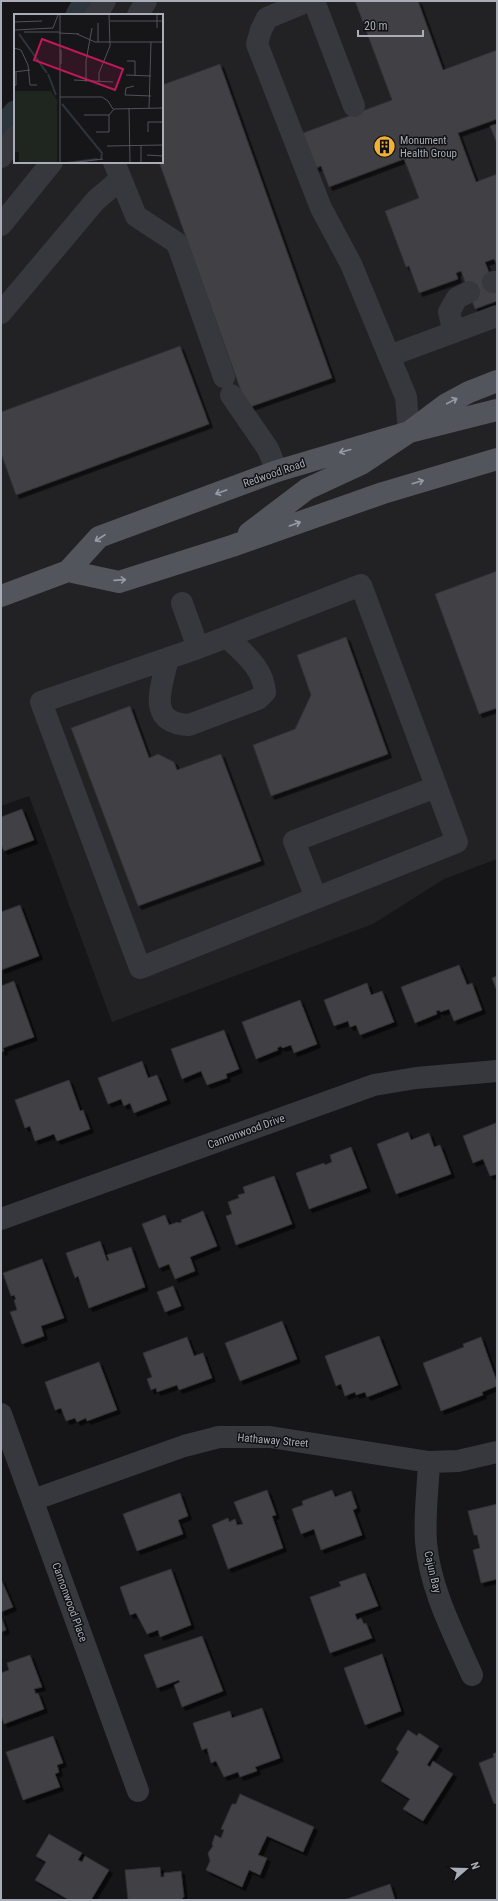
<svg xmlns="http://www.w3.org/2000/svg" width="498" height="1901" font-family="'Roboto Condensed',sans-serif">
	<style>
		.built { fill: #222225 }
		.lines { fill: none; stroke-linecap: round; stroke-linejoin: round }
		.canal { stroke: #2c353c; stroke-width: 23 }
		.building { fill: #404145; stroke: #303034; filter: url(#shadow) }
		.minor { stroke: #37383d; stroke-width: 22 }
		.major { stroke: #53555c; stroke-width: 22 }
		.oneway { stroke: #979ba6 }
		.labels { text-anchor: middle; stroke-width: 3; stroke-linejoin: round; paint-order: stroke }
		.poi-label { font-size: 11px; fill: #a8adb8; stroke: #111113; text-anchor: start }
		.street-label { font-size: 11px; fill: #a8adb8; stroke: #111113 }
		.inset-river { fill: none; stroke: #2c353c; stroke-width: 2 }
		.inset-road { fill: none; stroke: #505258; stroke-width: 1 }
		.view { fill: #c2185b; fill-opacity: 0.15; stroke: #c2185b; stroke-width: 2 }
		.inset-edge { fill: none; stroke: #a8adb8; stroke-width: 2 }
	</style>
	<defs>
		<filter id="shadow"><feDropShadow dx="3.5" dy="3.5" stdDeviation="0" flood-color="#0009"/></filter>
	</defs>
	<rect width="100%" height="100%" fill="#161618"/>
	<!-- built -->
	<path class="built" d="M116,1h381v858l-53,20 -71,45 -261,98 -83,-226 -28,10v-647l14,-19v22h147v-147h-56z"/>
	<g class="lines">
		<!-- canal -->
		<path class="canal" d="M77,15l8,-14
			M1,128l14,-16"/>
	</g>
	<!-- building -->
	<path class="building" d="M355,1h63l25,69 54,-20v69l-39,14 18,49 21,-8v91l-3,-6 -9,3 12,32v7l-22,8 -14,-38 -5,2 2,6 -39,14 -10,-27 -3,1 -21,-56 34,-13 -15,-39 -75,28 -8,-21 -5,2 -13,-35 89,-33z
		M220,64l112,314 -85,30 -88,-246h3v-77z
		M497,124v20l-7,-18z
		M180,346l29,78 -193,71 -15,-42v-41z
		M497,571v137l-18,6 -44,-120z
		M346,637l42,117 -117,42 -18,-51 42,-16 16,-34 -14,-40z
		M130,706l19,52 9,-4 16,8 3,8 44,-16 40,107 -123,45 -67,-178z
		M22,809l12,31 -30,11 -3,-6v-28z
		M20,905l19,51 -38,14v-58z
		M459,965l8,20 5,-2 10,27 -28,11 -5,-12 -9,3v-2l-4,1 1,3 -22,9 -14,-36z
		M497,976v15l-5,-13z
		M14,981l20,56 -31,11 1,3 -3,1v-66z
		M367,983l4,12 11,-4 12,31 -34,13 -4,-10 -6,2 -2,-6 -14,5 -10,-26z
		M300,1000l17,44 -23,9 -3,-8 -9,3 -1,-2 -4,2 1,2 -22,9 -14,-37z
		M224,1030l15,39 -13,5 1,4 -20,7 -6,-14 -19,8 -11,-30z
		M142,1061l6,17 9,-3 10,25 -33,13 -4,-10 -6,3 -3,-7 -13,5 -10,-26z
		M69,1080l11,31 3,-1 7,19 -33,12 -3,-7 -19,7 -5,-15 -5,2 -10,-28z
		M496,1123l1,51 -7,2 -7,-17 -10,4 -10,-27z
		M408,1132l3,8 18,-7 5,14 6,-2 11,29 -55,20 -19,-50z
		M351,1147l16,41 -58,21 -13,-36 28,-10 1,2 7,-3 -2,-7z
		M274,1176l18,48 -56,21 -10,-29 6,-2 -4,-12 11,-4 -1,-3 7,-2 -2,-6z
		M203,1211l14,35 -27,11 5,14 -20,8 -6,-15 -10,4 -17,-44 23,-9 4,10 9,-3v1l4,-1 -1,-2z
		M100,1241l7,20 2,-1 -2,-5 24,-8 14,40 -56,21 -11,-32 -3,2 -9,-25z
		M42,1259l22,59 -23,8 3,10 -22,8 -12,-32 7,-2 -3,-10 2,-1 -2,-4 -3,1 -8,-23z
		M173,1286l8,20 -16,6 -8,-20z
		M282,1321l15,38 -57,22 -15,-38z
		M379,1336l19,49 -31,12 -2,-5 -9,3 -1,-3 -10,4 -4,-12 -5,2 -11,-30z
		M187,1337l7,19 9,-3 9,25 -33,12 -2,-5 -20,7 -1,-4 -5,2 -4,-11 5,-2 -9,-24z
		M481,1337l16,45v4l-15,6 1,3 -42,16 -18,-48 41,-16 -1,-3z
		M99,1362l18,48 -30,11 -1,-3 -9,4 -2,-4 -9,3 -5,-13 -6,2 -10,-28z
		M267,1490l9,25 -4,1 11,32 -55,21 -16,-44 16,-7 1,4 6,-3 2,6 6,-1 -9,-22z
		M332,1490l3,7 16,-6 6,17 -4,2 9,25 -41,15 -7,-21 -13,5 -9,-25 11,-4 -1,-4z
		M180,1493l8,23 -10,4 5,14 -46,17 -14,-37z
		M497,1504v75l-16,4 -8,-33 7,-2 -3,-13h-3l-6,-24z
		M171,1569l20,56 -31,12 -2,-7 -11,4 -11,-21 -6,2 -10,-28z
		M365,1573l13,33 -23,8 2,6 4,-2 3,6 2,-1 6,15 -42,15 -20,-56 31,-11 -2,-4z
		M1,1579l12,28 -12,5z
		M1,1616l5,14 -5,2z
		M202,1636l21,55 -41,16 -8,-22 6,-3 -1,-2 -22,8 -13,-33z
		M382,1654l19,57 -36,14 -21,-57z
		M30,1655l12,32 -8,2 2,5 2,-1 6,16 -40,15 -3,-9v-42l8,-3 -2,-7z
		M262,1708l18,50 -25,9 2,4 -17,6 -2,-5 -14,5 -8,-16 -5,2 -4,-15 -5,2 -9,-27 37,-12 2,7z
		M408,1730l9,6 2,-3 20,13 -12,19 3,2 3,-6 20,13 -30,47 -20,-12 7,-10 -29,-18 18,-29 -3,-3z
		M53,1736l10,27 -6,2 2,7 -4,2 5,13 -37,13 -17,-48z
		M497,1752v51l-3,1 -15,-41 15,-6 -1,-3z
		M240,1794l74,33 -11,25 -36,-16 -9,19 9,3 -7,17 -11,-5 -7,17 -36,-17 4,-9 -2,-8 5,-7 -1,-2 3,-9 6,3 3,-8 -3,-1 11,-25h4z
		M49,1834l33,19 -4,7 4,2 3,-6 24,14 -18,30h-22l-34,-20 11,-18 -10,-6z
		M160,1867l1,10h3v-4l17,-2 3,26 -2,1v2h-54l-3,-30z
		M390,1884l5,16h-51z"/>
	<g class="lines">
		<!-- minor -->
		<path class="minor" d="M308,1l-41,17 -6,12 -4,14 64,164 30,56 55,133 3,35
			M314,1l40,105
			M96,15l9,-14
			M138,15l8,-14
			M1,157l14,-20
			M114,162l22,54 41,27 47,134
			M1,225l51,-63
			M493,282h4
			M1,313l95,-113 25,-21
			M454,332l-5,-20 8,-14 12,-6
			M389,356l108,-40
			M231,395l37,54 9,22
			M182,603l16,45 -157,54 99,266 317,-126 -96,-257 -163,63
			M168,658c-6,28 -23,65 21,67l69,-26 7,-7c-2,-25 -22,-39 -38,-55
			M316,898l-22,-57 142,-54
			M1,1219l373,-134 42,-7 81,-7
			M1,1414l137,377
			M429,1462c-1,27 -5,54 -3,80 4,47 27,90 46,133
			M33,1500l151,-54 35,-9h51l159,25 29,-1 39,-9"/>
		<!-- major -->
		<path class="major" d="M249,533l58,-44 54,-25 48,-32 36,-27 24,-13 28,-11
			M68,571l51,11 113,-36 151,-53 114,-34
			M1,596l67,-25 31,-34 178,-66 132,-39 88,-22"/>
	</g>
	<!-- one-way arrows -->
	<defs><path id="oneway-shaft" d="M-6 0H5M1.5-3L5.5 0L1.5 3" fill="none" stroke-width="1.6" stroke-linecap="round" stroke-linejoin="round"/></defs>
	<g class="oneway">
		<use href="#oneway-shaft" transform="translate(452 401) rotate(-28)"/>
		<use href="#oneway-shaft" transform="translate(345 451) rotate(165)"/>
		<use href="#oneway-shaft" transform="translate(418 482) rotate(-17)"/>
		<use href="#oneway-shaft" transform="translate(221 492) rotate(160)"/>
		<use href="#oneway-shaft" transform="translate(295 524) rotate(-20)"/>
		<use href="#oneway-shaft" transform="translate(100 538) rotate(147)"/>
		<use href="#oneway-shaft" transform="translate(120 580) rotate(-4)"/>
	</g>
	<!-- icons -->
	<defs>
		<symbol id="building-disc" viewBox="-11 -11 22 22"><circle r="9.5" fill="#f2b134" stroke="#111113"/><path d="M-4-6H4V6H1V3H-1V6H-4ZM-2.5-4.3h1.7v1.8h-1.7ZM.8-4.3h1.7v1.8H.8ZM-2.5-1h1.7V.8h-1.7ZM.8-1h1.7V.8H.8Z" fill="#111"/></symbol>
	</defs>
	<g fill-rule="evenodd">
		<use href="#building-disc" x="372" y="134" width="25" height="25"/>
	</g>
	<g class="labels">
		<!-- poi labels -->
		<g class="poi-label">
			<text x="400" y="144">Monument<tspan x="400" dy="13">Health Group</tspan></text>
		</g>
		<!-- street labels -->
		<g class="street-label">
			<text transform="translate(274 473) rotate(-19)" y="4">Redwood Road</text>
			<text transform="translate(246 1131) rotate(-20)" y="4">Cannonwood Drive</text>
			<text transform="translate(273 1440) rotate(5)" y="4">Hathaway Street</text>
			<text transform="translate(433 1572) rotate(77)" y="4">Cajun Bay</text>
			<text transform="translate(70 1602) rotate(70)" y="4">Cannonwood Place</text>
		</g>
	</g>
	<!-- overview -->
	<g transform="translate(14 14)">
		<rect width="149" height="149" fill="#161618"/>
		<path d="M0,77h37l6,9v63h-38v-11h-5z" fill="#1e261f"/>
		<path class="inset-river" d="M5,20l28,39M34,60l8,21M48,90l40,49 -1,6M53,149l30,-4"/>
		<path class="inset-road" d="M143,0v14M96,7h53M0,8l28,-1M84,9v19M1,16l38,-2 5,-13M10,18h35M45,19l20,1M63,20l18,8h68M0,34l7,2 7,15 2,20h7M113,47h8v15M47,50v-14M0,58l16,-2M112,61l25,1M60,66l39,2M72,68v-21l6,-33M85,68v-9l11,-27 -1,-32M0,71h2v-13M120,72l-8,2 -1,7 26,1M46,83h42l6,4 5,8M115,94l1,55M135,94l2,-66M70,101h25M82,118h13v-17l5,-6 49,-1M134,118v-10h15M127,131v18M93,132l56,-1M133,141l16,1M46,149v-149M56,149l33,-4M96,149h20"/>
		<path class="view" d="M28,25l81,30 -8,21 -81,-30z"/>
		<rect width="149" height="149" class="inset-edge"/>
	</g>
	<!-- border -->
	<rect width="498" height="1901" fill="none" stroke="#a8adb8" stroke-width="4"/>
	<!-- north arrow -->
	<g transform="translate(466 1869) rotate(70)" stroke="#111113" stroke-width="3" paint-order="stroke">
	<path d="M0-3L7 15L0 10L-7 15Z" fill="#a8adb8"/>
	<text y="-6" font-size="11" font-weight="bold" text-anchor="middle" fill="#a8adb8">N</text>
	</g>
	<!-- scale -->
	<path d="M358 30v6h65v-6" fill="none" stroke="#a8adb8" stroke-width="2"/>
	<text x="364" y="30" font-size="12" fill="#a8adb8" stroke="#111113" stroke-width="3" paint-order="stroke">20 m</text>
</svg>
